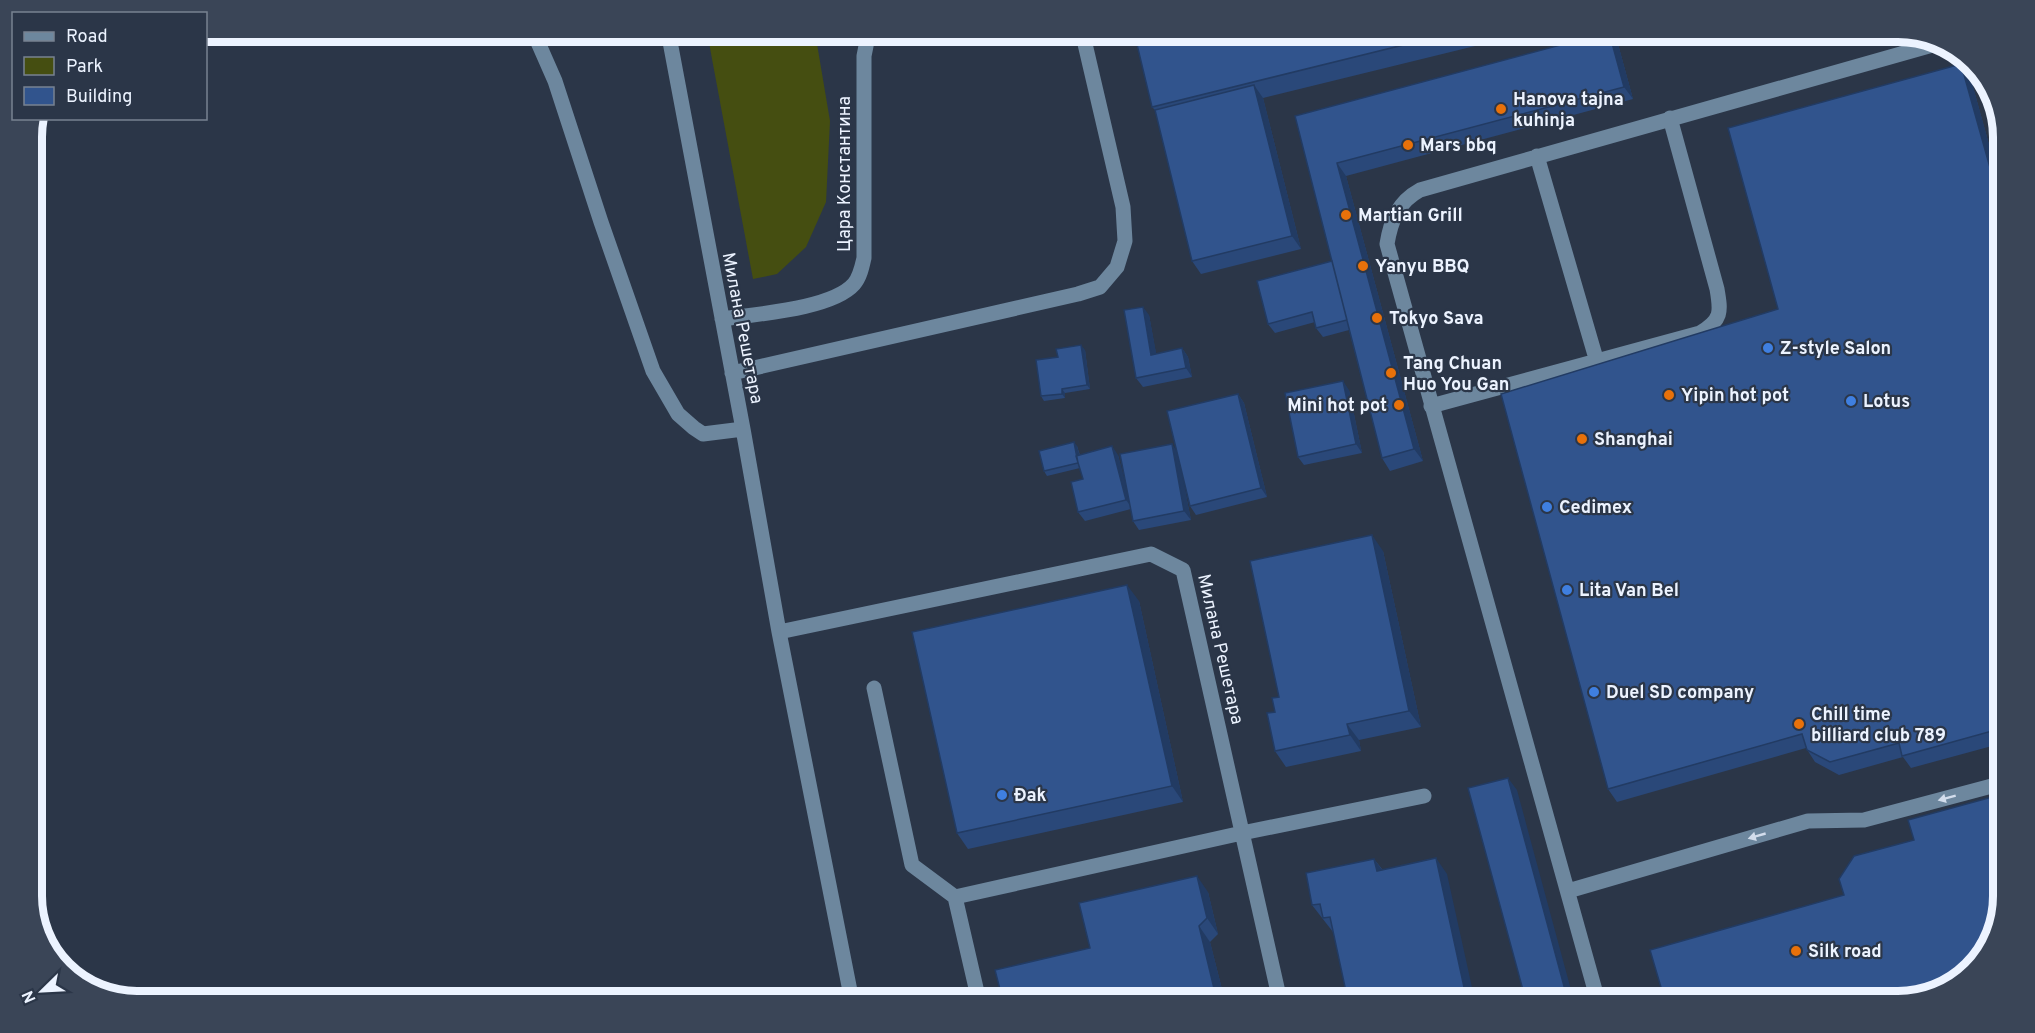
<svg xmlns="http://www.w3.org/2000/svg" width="2035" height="1033" font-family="Overpass,sans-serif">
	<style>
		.green { fill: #454e11 }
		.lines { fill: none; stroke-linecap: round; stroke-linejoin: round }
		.minor { stroke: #6d879e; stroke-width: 15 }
		.wall { fill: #2a4879 }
		.shaded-wall { fill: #223b63 }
		.building { fill: #31548d; stroke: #223b63; stroke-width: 1.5 }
		.oneway { fill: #d3ddec }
		.food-dot { fill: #e8710a; stroke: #2b3648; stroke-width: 2 }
		.shop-dot { fill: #3f7fe0; stroke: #2b3648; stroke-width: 2 }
		.labels { text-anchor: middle; stroke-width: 4.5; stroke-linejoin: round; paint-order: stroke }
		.poi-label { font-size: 18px; font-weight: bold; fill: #ecf3ff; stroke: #2b3648; text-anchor: start }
		.street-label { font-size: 18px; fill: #ecf3ff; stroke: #2b3648 }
		.rim { fill: none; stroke: #ecf3ff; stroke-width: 8 }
	</style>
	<rect width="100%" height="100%" fill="#2b3648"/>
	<!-- green -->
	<path class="green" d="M707,32h108l15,89 -4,81 -20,45 -29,27 -24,5z"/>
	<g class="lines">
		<!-- minor -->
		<path class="minor" d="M533,31l22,50 46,141 52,149 25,43 16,14 9,6 40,-5
			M668,31l75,398 36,203 73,369
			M1537,156l60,206
			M722,319c34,-5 110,-10 132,-35 6,-7 8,-17 10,-26v-202l5,-25
			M732,373l346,-79 22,-7 17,-20 8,-26 -2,-34 -41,-176
			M1431,406l269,-73c22,-13 21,-21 17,-44l-47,-171
			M779,632l372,-78 32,16 97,431
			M874,688l38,177 43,32 287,-64 182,-37
			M1568,891l240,-70 56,-1 139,-37
			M955,897l24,104
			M1598,1001l-211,-757c4,-24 11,-42 33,-54l523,-148"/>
	</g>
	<!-- wall -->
	<path class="wall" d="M1134,32h398l-269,66 38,151 -100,25 -9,-13 -37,-151 -3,-3z
		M1618,44l15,55 -287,77 77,285 -33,10 -8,-13 -33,-128 -26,7 -7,-9 -1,-6 -40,11 -7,-9 64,-63 -37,-145z
		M1970,76l33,119v548l-92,25 -8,-11 -64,18 -24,-13 -9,-14 -189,54 -9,-13 170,-480z
		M1149,315l7,39 26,-6 6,9 4,20 -49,10 -7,-9z
		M1085,350l5,39 -25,4v5l-21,3 -3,-5z
		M1349,390l13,63 -58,12 -6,-8z
		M1238,394l6,9 23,94 -71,18 -6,-9 -9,-36 10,50 -52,10 -6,-9 -2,-12 -46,12 -7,-9 5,-33 -3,-11 -33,8 -3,-5 33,-25 3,9h38l9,36 50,-40z
		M1383,551l38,176 -62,13 2,11 -75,16 -11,-16 4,-54z
		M1139,601l44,201 -215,47 -11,-16z
		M1374,859l8,10 65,5 -114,58 -21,-27z
		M1208,892l10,42 -8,8 15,59h-222l87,-53z"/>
	<!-- shaded-wall -->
	<path class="shaded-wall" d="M1609,32l9,12 15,55 -9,-12z
		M1961,64l9,12 33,119v19z
		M1254,85l9,13 38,151 -9,-13z
		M1337,163l9,13 77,285 -9,-12z
		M1143,307l6,8 9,48 -7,-8z
		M1081,345l4,5 5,39 -3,-4z
		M1182,348l6,9 4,20 -6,-9z
		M1343,381l6,9 13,63 -6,-9z
		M1062,389l3,4v5l-3,-4z
		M1238,394l6,9 23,94 -6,-9z
		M1074,442l3,4 6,22 -4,-5z
		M1172,444l6,9 13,67 -7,-9z
		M1112,446l6,9 14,53 -6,-8z
		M1372,535l11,16 38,176 -12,-16z
		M1127,585l12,16 44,201 -11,-16z
		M1347,724l12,16 2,11 -11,-16z
		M1508,778l9,12 57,211h-6z
		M1436,858l11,16 28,127h-8z
		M1374,859l11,15 -8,-3z
		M1197,876l11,16 10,42 -11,-16z
		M1199,926l11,16 15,59h-8z"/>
	<!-- building -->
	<path class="building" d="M1134,32h322l-304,75z
		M1609,32l15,55 -287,76 77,286 -32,9 -87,-342z
		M1961,64l42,150v514l-101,28 -3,-13 -69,19 -23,-12 -5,-16 -194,55 -107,-395 277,-85 -50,-181z
		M1254,85l38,151 -100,25 -37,-151z
		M1332,261l15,59 -31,8 -4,-16 -44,12 -11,-43z
		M1143,307l8,48 31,-7 4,20 -50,10 -12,-68z
		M1081,345l6,40 -25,4v5l-21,2 -5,-36 22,-3 -2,-8z
		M1343,381l13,63 -58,13 -13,-64z
		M1238,394l23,94 -71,18 -23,-95z
		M1074,442l4,21 -34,8 -5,-20z
		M1172,444l12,67 -51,10 -13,-67z
		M1112,446l14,54 -48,12 -7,-30 12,-3 -7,-23z
		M1372,535l37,176 -62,13 3,11 -75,16 -8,-38 8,-1 -3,-14 7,-1 -29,-136z
		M1127,585l45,201 -215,47 -45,-201z
		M1508,778l60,223h-42l-58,-213z
		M2003,794l1,102 -11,46 -37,42 -58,17h-233l-15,-51 194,-55 -5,-16 15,-23 60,-16 -6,-20z
		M1436,858l31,143h-119l-18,-84 -7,1 -3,-14 -8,1 -6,-32 68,-14 3,12z
		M1197,876l10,42 -8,8 18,75h-214l-8,-31 95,-22 -11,-45z"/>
	<!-- one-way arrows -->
	<defs><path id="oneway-solid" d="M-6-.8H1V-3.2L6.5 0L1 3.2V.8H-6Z" transform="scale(1.5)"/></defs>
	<g class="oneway">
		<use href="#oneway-solid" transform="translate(1947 798) rotate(165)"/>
		<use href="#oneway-solid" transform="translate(1757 836) rotate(164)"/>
	</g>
	<!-- markers -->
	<g class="food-dot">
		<circle cx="1501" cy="109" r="6"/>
		<circle cx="1408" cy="145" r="6"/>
		<circle cx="1346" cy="215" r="6"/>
		<circle cx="1363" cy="266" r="6"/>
		<circle cx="1377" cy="318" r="6"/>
		<circle cx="1391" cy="373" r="6"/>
		<circle cx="1669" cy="395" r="6"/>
		<circle cx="1399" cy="405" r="6"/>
		<circle cx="1582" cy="439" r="6"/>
		<circle cx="1799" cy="724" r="6"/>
		<circle cx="1796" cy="951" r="6"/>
	</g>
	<g class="shop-dot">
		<circle cx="1768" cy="348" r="6"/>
		<circle cx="1851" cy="401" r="6"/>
		<circle cx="1547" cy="507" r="6"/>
		<circle cx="1567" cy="590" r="6"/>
		<circle cx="1594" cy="692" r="6"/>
		<circle cx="1002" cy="795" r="6"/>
	</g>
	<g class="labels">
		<!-- poi labels -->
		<g class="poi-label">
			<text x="1513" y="105">Hanova tajna<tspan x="1513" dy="21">kuhinja</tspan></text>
			<text x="1420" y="151">Mars bbq</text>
			<text x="1358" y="221">Martian Grill</text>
			<text x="1375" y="272">Yanyu BBQ</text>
			<text x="1389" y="324">Tokyo Sava</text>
			<text x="1780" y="354">Z-style Salon</text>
			<text x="1403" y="369">Tang Chuan<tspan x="1403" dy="21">Huo You Gan</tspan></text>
			<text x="1681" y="401">Yipin hot pot</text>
			<text x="1863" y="407">Lotus</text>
			<text x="1387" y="411" text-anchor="end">Mini hot pot</text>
			<text x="1594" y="445">Shanghai</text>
			<text x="1559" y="513">Cedimex</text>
			<text x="1579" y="596">Lita Van Bel</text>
			<text x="1606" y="698">Duel SD company</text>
			<text x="1811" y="720">Chill time<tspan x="1811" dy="21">billiard club 789</tspan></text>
			<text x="1014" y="801">Đak</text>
			<text x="1808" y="957">Silk road</text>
		</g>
		<!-- street labels -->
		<g class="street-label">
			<text transform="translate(844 174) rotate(-90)" y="6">Цара Константина</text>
			<text transform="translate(743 328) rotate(79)" y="6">Милана Решетара</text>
			<text transform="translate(1221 649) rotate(77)" y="6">Милана Решетара</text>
		</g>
	</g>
	<!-- crop -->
	<path d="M0 0H2035V1033H0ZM137 42H1898A95 95 0 0 1 1993 137V896A95 95 0 0 1 1898 991H137A95 95 0 0 1 42 896V137A95 95 0 0 1 137 42Z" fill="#3a4557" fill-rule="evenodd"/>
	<path class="rim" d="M137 42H1898A95 95 0 0 1 1993 137V896A95 95 0 0 1 1898 991H137A95 95 0 0 1 42 896V137A95 95 0 0 1 137 42Z"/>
	<!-- legend -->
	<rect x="12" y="12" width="195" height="108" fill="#2b3648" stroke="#788291" stroke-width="1.5"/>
	<rect x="24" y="32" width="30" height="9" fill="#6d879e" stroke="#788291" stroke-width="1.5"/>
	<text x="66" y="42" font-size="18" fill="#ecf3ff">Road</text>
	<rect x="24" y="57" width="30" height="18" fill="#454e11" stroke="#788291" stroke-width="1.5"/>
	<text x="66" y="72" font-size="18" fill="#ecf3ff">Park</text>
	<rect x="24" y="87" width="30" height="18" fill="#31548d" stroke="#788291" stroke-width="1.5"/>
	<text x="66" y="102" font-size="18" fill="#ecf3ff">Building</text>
	<!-- north arrow -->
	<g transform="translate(42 991) rotate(246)" stroke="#2b3648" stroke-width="4.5" paint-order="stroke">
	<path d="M0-4.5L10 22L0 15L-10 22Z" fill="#ecf3ff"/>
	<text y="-9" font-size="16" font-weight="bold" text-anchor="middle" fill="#ecf3ff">N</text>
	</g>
</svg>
